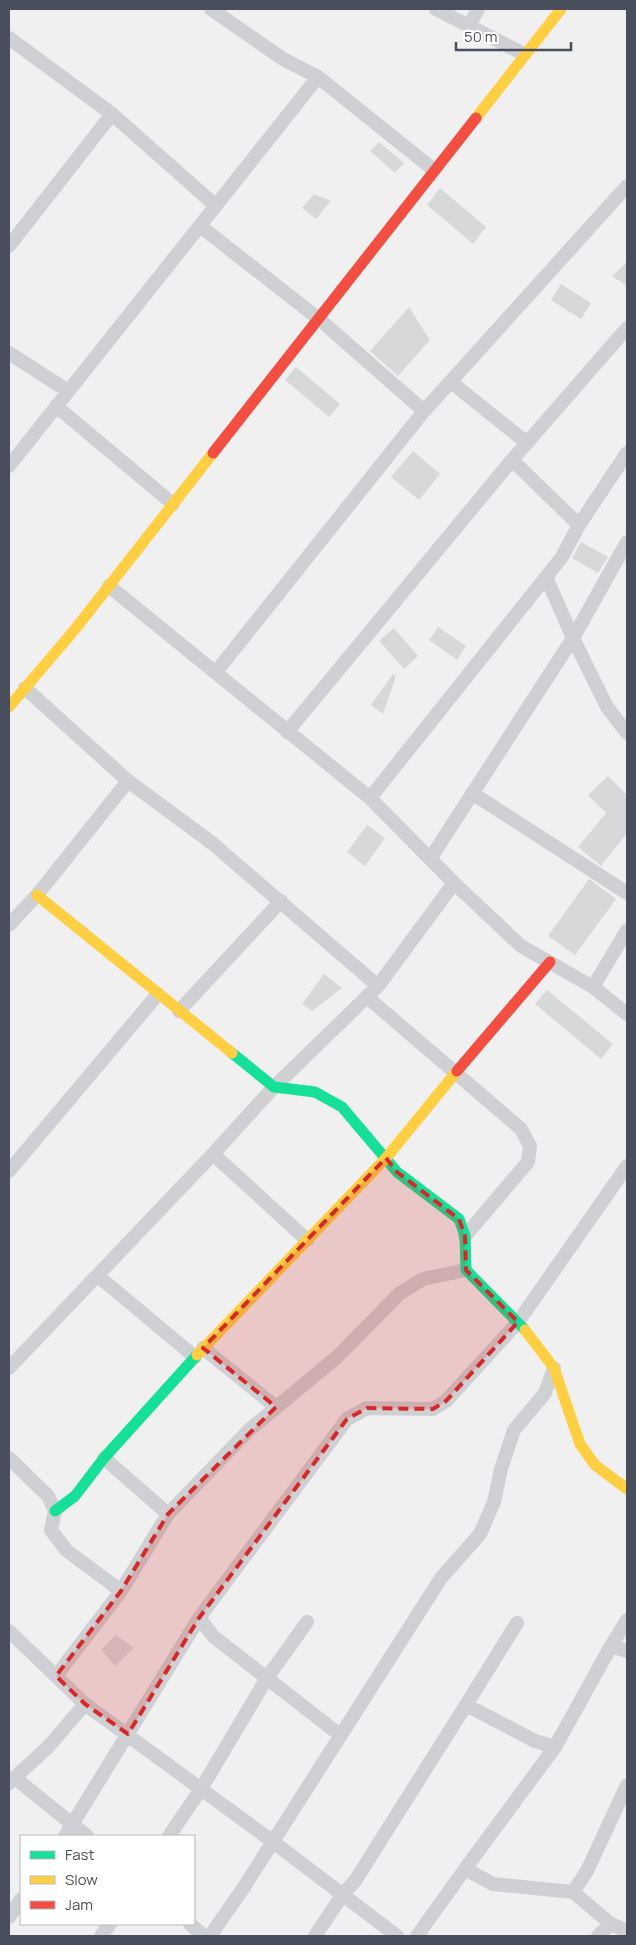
<svg xmlns="http://www.w3.org/2000/svg" width="636" height="1945" font-family="Manrope,sans-serif">
	<style>
		.building { fill: #d7d8da }
		.lines { fill: none; stroke-linecap: round; stroke-linejoin: round }
		.street { stroke: #ced0d3; stroke-width: 14 }
		.fast { stroke: #16e098; stroke-width: 11 }
		.slow { stroke: #ffcf43; stroke-width: 11 }
		.jam { stroke: #f24e42; stroke-width: 11 }
		.marked { fill: #d62828; fill-opacity: 0.2; stroke: #d62828; stroke-width: 4; stroke-dasharray: 10 6; stroke-linejoin: round }
	</style>
	<rect width="100%" height="100%" fill="#f0f0f0"/>
	<!-- building -->
	<path class="building" d="M379,142l25,21 -9,10 -25,-22z
		M440,188l46,39 -13,17 -46,-39z
		M314,194l17,7 -15,18 -14,-11z
		M627,262v24l-15,-10z
		M561,284l30,19 -10,16 -30,-19z
		M409,307l21,33 -32,36 -28,-25z
		M296,367l44,37 -11,13 -44,-37z
		M413,451l27,23 -21,26 -28,-23z
		M581,542l27,15 -10,16 -26,-15z
		M438,627l28,19 -9,14 -28,-20z
		M394,628l24,28 -14,13 -25,-28z
		M393,674l3,2 -13,38 -12,-9z
		M608,776l19,19v38l-26,33 -23,-19 28,-34 -18,-18z
		M367,825l18,13 -20,28 -18,-14z
		M589,879l27,20 -41,56 -27,-19z
		M324,974l18,14 -30,23 -10,-7z
		M547,990l66,54 -12,15 -66,-55z
		M116,1635l18,13 -19,18 -14,-16z"/>
	<g class="lines">
		<!-- street -->
		<path class="street" d="M211,9l72,50 35,18 116,93
			M436,9l88,45
			M469,26l9,-17
			M9,38l103,76 104,92
			M200,226l119,93 105,92
			M9,246l103,-132
			M9,353l59,38
			M451,382l76,61
			M56,406l117,98
			M512,460l67,65 -17,32 -16,20 27,61 34,69 20,26
			M9,466l309,-389
			M579,525l48,-72
			M109,586l261,212 84,85 67,63 72,41 34,27
			M216,672l208,-261 203,-225
			M25,688l103,93 84,62 166,143
			M287,732l225,-272 115,-132
			M472,793l155,100
			M370,798l176,-221
			M430,859l143,-221 54,-96
			M9,925l28,-30 91,-114
			M593,987l34,-57
			M367,997l154,132 9,17 -2,16 -63,74
			M179,1011l102,-110
			M213,1154l94,86
			M9,1171l149,-177
			M98,1276l97,81
			M203,1348l73,59
			M9,1368l204,-214 61,-67 104,-101 76,-103
			M9,1458l39,38 7,15 -4,19 15,20 55,41
			M104,1458l64,56
			M199,1618l148,-199 20,-11 66,1 13,-8 72,-79 109,-156
			M9,1631l76,73 187,137 125,95
			M611,1646l16,-26
			M627,1651l-16,-5 -56,101 -90,122 28,15 80,8 38,32 16,7
			M56,1676l65,-85 47,-77 81,-84 88,-73 62,-63 24,-15 43,-9
			M466,1705l51,-82
			M15,1778l72,58
			M9,1783l39,-36 37,-43
			M65,1836l134,-218 15,19 126,98
			M169,1836l32,-47 66,-111 40,-56
			M573,1892l14,-21 40,-86
			M9,1917l12,-18
			M190,1924l14,12
			M101,1936l9,-12
			M210,1936l34,-49 197,-309 39,-44 14,-32 7,-33 13,-39 31,-37 9,-25
			M315,1936l28,-42 12,-13 111,-176 69,36 20,6
			M417,1936l48,-67
			M598,1936l13,-12"/>
		<!-- fast -->
		<path class="fast" d="M232,1053l42,34 41,5 27,15 55,65 62,47 6,17 1,34 59,60
			M55,1511l20,-15 29,-38 93,-103"/>
		<!-- slow -->
		<path class="slow" d="M476,118l85,-109
			M9,707l67,-79 137,-175
			M37,895l195,158
			M525,1330l29,38 26,76 15,21 32,24
			M197,1355l189,-197 71,-87"/>
		<!-- jam -->
		<path class="jam" d="M213,453l263,-335
			M457,1071l93,-109"/>
	</g>
	<!-- marked area -->
	<path class="marked" d="M386,1158l11,14 62,47 6,17 1,34 52,52 -72,79 -13,8 -66,-1 -20,11 -148,199 -71,116 -43,-30 -29,-28 65,-85 47,-77 108,-107 -73,-59z"/>
	<!-- border -->
	<rect width="636" height="1945" fill="none" stroke="#484e5b" stroke-width="20"/>
	<!-- legend -->
	<rect x="20" y="1835" width="175" height="90" fill="#ffffff" stroke="#b6b8bd"/>
	<rect x="30" y="1851" width="25" height="8" fill="#16e098" stroke="#b6b8bd"/>
	<text x="65" y="1860" font-size="15" fill="#484e5b">Fast</text>
	<rect x="30" y="1876" width="25" height="8" fill="#ffcf43" stroke="#b6b8bd"/>
	<text x="65" y="1885" font-size="15" fill="#484e5b">Slow</text>
	<rect x="30" y="1901" width="25" height="8" fill="#f24e42" stroke="#b6b8bd"/>
	<text x="65" y="1910" font-size="15" fill="#484e5b">Jam</text>
	<!-- scale -->
	<path d="M456 42v8h115v-8" fill="none" stroke="#484e5b" stroke-width="2.5"/>
	<text x="464" y="42" font-size="15" fill="#484e5b" stroke="#ffffff" stroke-width="4" paint-order="stroke">50 m</text>
</svg>
